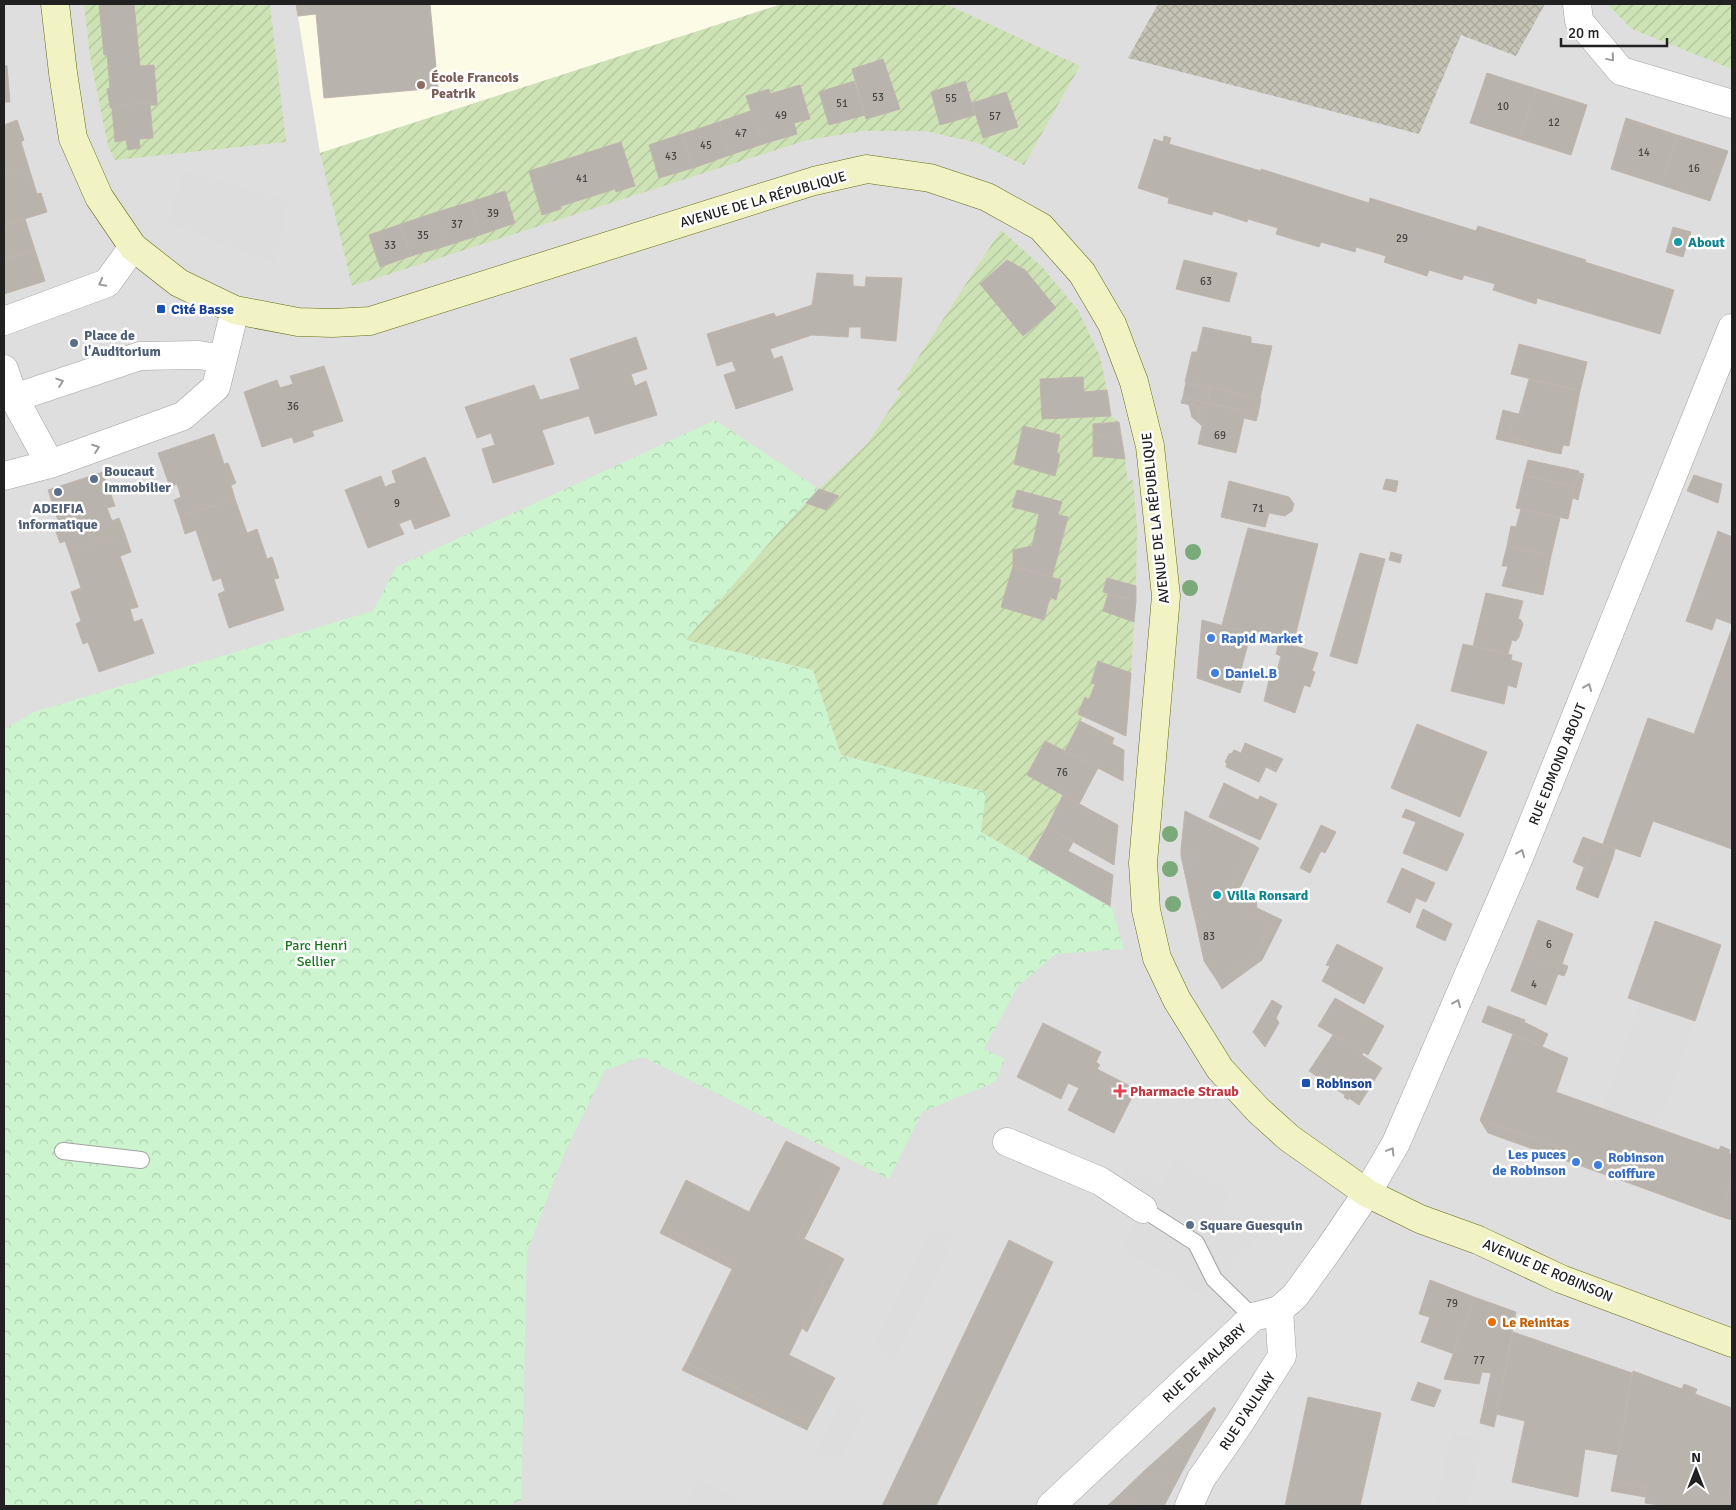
<svg xmlns="http://www.w3.org/2000/svg" width="1736" height="1510" font-family="Signika,sans-serif">
	<style>
		.residential { fill: #dfdede }
		.education { fill: #fcfbe6 }
		.construction { fill: url(#construction-cross-hatch) }
		.park { fill: url(#park-crowns) }
		.garden { fill: url(#garden-furrows) }
		.parking { fill: #ddd }
		.building { fill: #b9b3ae; stroke: #c0b5ad }
		.lines { fill: none; stroke-linecap: round; stroke-linejoin: round }
		.lane-casing { stroke: #a2a2a2; stroke-width: 18 }
		.street-casing { stroke: #a2a2a2; stroke-width: 29 }
		.secondary-casing { stroke: #656c13; stroke-width: 29 }
		.lane { stroke: #fff; stroke-width: 16 }
		.street { stroke: #fff; stroke-width: 28 }
		.secondary { stroke: #f1f3c4; stroke-width: 28 }
		.tree { fill: #7aaa7a }
		.oneway { stroke: #9b9b9b }
		.education-dot { fill: #8d6e63; stroke: #fff; stroke-width: 2 }
		.culture-dot { fill: #0f9aa8; stroke: #fff; stroke-width: 2 }
		.transit-dot { fill: #1a4fb4; stroke: #fff; stroke-width: 2 }
		.service-dot { fill: #5c6f8a; stroke: #fff; stroke-width: 2 }
		.shop-dot { fill: #3f7fe0; stroke: #fff; stroke-width: 2 }
		.health-dot { fill: #e0444e; stroke: #fff; stroke-width: 2 }
		.food-dot { fill: #e8710a; stroke: #fff; stroke-width: 2 }
		.labels { text-anchor: middle; stroke-width: 5; stroke-linejoin: round; paint-order: stroke }
		.number-label { font-size: 11px; fill: #474644 }
		.education-label { font-size: 14px; font-weight: bold; fill: #785e54; stroke: #fff; text-anchor: start }
		.street-label { font-size: 14px; fill: #212121; stroke: #fff }
		.culture-label { font-size: 14px; font-weight: bold; fill: #0d838f; stroke: #fff; text-anchor: start }
		.transit-label { font-size: 14px; font-weight: bold; fill: #164399; stroke: #fff; text-anchor: start }
		.service-label { font-size: 14px; font-weight: bold; fill: #4e5e75; stroke: #fff; text-anchor: start }
		.shop-label { font-size: 14px; font-weight: bold; fill: #366cbe; stroke: #fff; text-anchor: start }
		.park-label { font-size: 14px; fill: #1a7420; stroke: #fff }
		.health-label { font-size: 14px; font-weight: bold; fill: #be3a42; stroke: #fff; text-anchor: start }
		.food-label { font-size: 14px; font-weight: bold; fill: #c56008; stroke: #fff; text-anchor: start }
	</style>
	<defs>
		<pattern id="construction-cross-hatch" width="8" height="8" patternUnits="userSpaceOnUse" patternTransform="scale(1.25)"><rect width="8" height="8" fill="#c4c3b5"/><path d="M0 0l8 8M0 8l8-8" fill="none" stroke="#a8a79b"/></pattern>
		<pattern id="park-crowns" width="20" height="18" patternUnits="userSpaceOnUse" patternTransform="scale(1.25)"><rect width="20" height="18" fill="#ccf4ce"/><path d="M2 6a3 3 0 1 1 6 0M12 15a3 3 0 1 1 6 0" fill="none" stroke="#afd1b1"/></pattern>
		<pattern id="garden-furrows" width="10" height="10" patternUnits="userSpaceOnUse" patternTransform="scale(1.25)"><rect width="10" height="10" fill="#cde3b5"/><path d="M-1 1l2-2M0 10L10 0M9 11l2-2" fill="none" stroke="#b0c29b"/></pattern>
	</defs>
	<rect width="100%" height="100%" fill="#f0ede9"/>
	<!-- residential -->
	<path class="residential" d="M4,4h1728v1502h-1728z"/>
	<!-- education -->
	<path class="education" d="M296,4h486l-462,149z"/>
	<!-- construction -->
	<path class="construction" d="M1158,4h387l-29,52 -55,-21 -42,99 -291,-76z"/>
	<!-- park -->
	<path class="park" d="M715,420l104,69 -43,46 -90,105 127,30 28,85 146,37 -5,40 130,76 12,41 -68,5 -38,32 -34,63 21,10 -10,23 -73,30 -33,67 -246,-122 -38,13 -41,84 -37,98 -6,249 -16,5h-81l-8,-3 -2,3h-410v-777l30,-17 339,-101 23,-44z"/>
	<!-- garden -->
	<path class="garden" d="M84,4h186l16,138 -171,18 -7,-14 -18,-89z
		M782,4h164l134,62 -56,99 -46,-22 -53,-12h-62l-56,9 -455,146 -32,-133z
		M1607,4h125v65l-100,-40z
		M1001,230l41,37 36,43 22,46 7,34 -23,2 -1,-15 -43,2 2,39 69,-2 8,6 -26,2v31l32,4 3,22 5,-1 4,48 -1,58 -28,-8 -5,14 5,2 -4,17 30,11 -3,51 -33,-12 -7,21 4,2 -6,16 -3,-3 -3,19 -18,35 -20,-10 -18,34 36,20 -34,64 -48,-27 5,-40 -145,-37 -28,-85 -127,-30 90,-105 43,-46 49,-46 33,-51 -4,-2z"/>
	<!-- parking -->
	<path class="parking" d="M185,171l103,29 -12,64 -109,-42z
		M1640,1002l55,19 -37,107 -55,-20z
		M1173,1158l60,31 -10,22 36,23 -52,64 -84,-48 15,-34 -28,-13 17,-35 34,16z
		M931,1226l23,10 -61,126 -19,-19z
		M845,1395l22,11 -32,60 -21,-11z
		M1452,1433l30,7 -14,66h-32z
		M698,1479l57,27h-70z"/>
	<!-- building -->
	<path class="building" d="M99,4h35l6,62 14,-1 3,37 -47,4 -3,-17 3,-1 -3,-33h-3z
		M296,4h134l8,84 -114,10 -8,-84 -18,2z
		M4,58v7l3,1 3,36h-6z
		M883,59l17,50 -34,10 -14,-50z
		M1487,73l50,16 -17,50 -50,-16z
		M854,81l11,34 -36,10 -10,-33z
		M965,81l10,34 -35,10 -9,-33z
		M800,85l10,34 -16,4 3,11 -34,10 -10,-34 -2,1 -5,-15 23,-7 1,5z
		M1537,89l50,16 -16,50 -51,-16z
		M1006,92l12,35 -35,11 -11,-35z
		M157,102v3h-7l3,33 -14,1 1,9 -12,2 -2,-10 -11,2 -3,-34h-2v-2z
		M753,110l10,34 -33,11 -11,-33z
		M1626,118l51,17 -16,50 -50,-16z
		M17,120l7,20 -3,2 8,26 -25,7v-50z
		M719,122l11,33 -37,13 -11,-34z
		M682,134l11,34 -34,10 -10,-33z
		M1677,135l51,16 -18,50 -49,-16z
		M1164,136l7,2 -2,6 92,27v-2l108,34 1,-5 106,33 2,-5 108,34 -1,2 89,28 -14,44 -123,-36 -1,6 -43,-14 2,-6 -31,-9 -2,5 -33,-10 -2,6 -43,-14 2,-6 -30,-9 -1,5 -34,-10 -2,5 -43,-13 2,-6 -30,-9 -1,3 -34,-11 -1,4 -44,-12 1,-5 -31,-10 16,-49 9,3z
		M621,142l14,44 -19,6 -1,-3 -54,17v3l-19,6 -13,-44z
		M29,168l8,26 4,-1 6,19 -43,13v-50z
		M505,191l10,32 -35,12 -10,-33z
		M470,202l10,33 -34,11 -12,-33z
		M434,213l12,33 -35,10 -10,-32z
		M25,219l10,31 -31,9v-34z
		M401,224l10,32 -31,11 -11,-32z
		M1673,227l18,5 -8,25 -17,-5z
		M35,250l10,31 -41,13v-35z
		M1007,260l18,10 31,38 -33,28 -43,-52z
		M1184,260l53,13 -8,29 -53,-13z
		M817,273l36,2v11l12,1 1,-10 36,1 -6,63 -35,-3v-11h-12l-1,10 -36,-2 -42,14 4,10 8,-3 11,34 -57,19 -12,-34 12,-4 -4,-10 -15,5 -10,-32 67,-21 2,4 36,-12z
		M1203,327l48,10v6l21,3 -12,53 -75,-17 7,-30h5z
		M636,337l11,32 -16,5 4,12 11,-5 11,34 -62,19 -6,-18 -47,14 12,34 -61,19 -11,-34 13,-4 -4,-12 -14,5 -12,-31 69,-22 6,15 40,-11 -10,-30z
		M1519,344l68,18 -7,29 -69,-17z
		M324,366l19,55 -31,10 2,5 -20,7 -2,-6 -30,10 -18,-55 33,-12 3,8 13,-4 -3,-8z
		M1083,377l1,15 23,-2 4,26 -69,3 -2,-40z
		M1529,379l51,12 -11,55 -11,-2 -2,9 -28,-7 1,-4 -21,-5 6,-24 5,1z
		M1186,382l23,5 -1,3h2l-3,13 -24,-6z
		M1209,387l52,12 -3,15 -51,-11 3,-13h-2z
		M1183,397l19,5 -1,5 -20,-4z
		M1202,402l56,12 -2,7 -12,-3 -8,35 -38,-9 5,-22 -6,-1z
		M1189,405l12,2 -4,14 6,1 -1,4 -10,-9z
		M1503,410l11,3 -6,24 21,5 -1,4 28,7 2,-9 5,1 -2,9 -65,-15z
		M1119,422l3,19 -29,-7v-10z
		M1023,426l37,9 -3,18 3,2 -5,21 -41,-12z
		M214,434l10,30 4,-1 8,20 -5,2 4,14 -55,18 -6,-17 7,-3 -4,-13 -7,3 -12,-34z
		M1093,434l29,7 3,18 -32,-3z
		M425,457l25,59 -35,13 -4,-10 -12,5 5,10 -36,14 -23,-58 36,-14 4,11 6,-3 5,-1 -4,-12z
		M1528,460l51,11 -4,16 -51,-12z
		M103,472l12,34 -8,2 5,13 7,-3 6,16 -56,18 -4,-11 -5,2 -7,-20 5,-2 -10,-31z
		M1579,473l5,1 -3,13h-6z
		M1524,475l51,12 -7,32 -52,-11z
		M1694,475l28,9 -4,19 -31,-12z
		M1386,479l12,2 -2,11 -13,-3z
		M1229,481l60,16 5,7 -2,7 -7,5 -16,-3 -4,14 -44,-10z
		M1575,487h6l-3,13 -5,-2z
		M819,489l20,7 -13,14 -20,-7z
		M1017,490l45,12 -4,13 10,2 -16,60 -39,-11v-16l19,-4 7,-32 -27,-7z
		M235,499l12,34 10,-4 10,30 5,-2 7,21 -5,1 10,31 -55,18 -11,-34 7,-3 -4,-13 -8,3 -17,-51 -11,4 -5,-17z
		M1521,509l39,9 -9,38 -44,-10 4,-20 5,1z
		M1248,528l70,16 -25,101 -71,-20z
		M1718,531l14,6v87l-16,-6 -4,12 -26,-9z
		M125,534l6,18 -11,4 18,51 -8,2 4,13 8,-3 12,34 -55,19 -11,-30 -5,2 -7,-20 5,-3 -10,-29 10,-4 -12,-36z
		M1507,546l44,10 -8,39 -41,-9 6,-20h-6z
		M1391,552l11,3 -2,8 -11,-3z
		M1360,553l25,6 -28,105 -27,-8z
		M1013,566l48,14 -5,20 -6,-3 -6,23 -43,-13z
		M1107,578l29,8v15l-33,-9z
		M1486,593l37,8 -5,18 3,1 2,4 -4,13 -3,4 -4,-1 -4,14 -35,-8z
		M1108,594l28,7 -2,21 -31,-11z
		M1202,620l59,16 -2,6 -10,-2 -8,30 5,3 -6,20 -43,-15z
		M1732,628v221l-79,-28 -13,36 -37,-13 45,-126 46,16z
		M1279,641l39,12 -6,18 3,1 -5,15 -6,-2 -9,28 -31,-12 6,-25 5,2 6,-22 -5,-2z
		M1463,644l49,11 -1,5 11,3 -6,25 -8,-3 -4,19 -53,-13z
		M1098,661l33,12 -5,63 -48,-22 7,-17 4,3 6,-16 -4,-1z
		M1080,721l34,17 -2,6 12,6 -1,31 -58,-30z
		M1417,724l70,28 -27,65 -69,-29z
		M1045,741l53,27 -19,36 -52,-29z
		M1245,743l38,16 -7,13 -10,-5 -7,15 -33,-15 1,-3 -2,-2 4,-8 3,-1 2,-3 7,3z
		M1224,783l34,17 2,-4 17,8 -17,36 -51,-23z
		M1063,795l55,30 -4,40 -67,-38z
		M1406,809l58,25 -17,37 -44,-18 13,-31 -14,-5z
		M1185,811l67,33 -21,44 19,10 -6,13 27,13 -15,30 -38,28 -14,-21 -8,-38 5,-11 -9,-5 -7,-33 9,-18 -13,-7z
		M1321,825l15,7 -11,21 -14,-7z
		M1047,827l26,15 -5,9 45,24 -3,31 -81,-47z
		M1583,837l32,12 -2,8 -22,-8 -7,18 -11,-5z
		M1252,844l7,4 -21,44 -7,-4z
		M1311,846l10,5 -11,22 -10,-5z
		M1181,849l13,7 -9,18 -4,-18z
		M1591,849l22,8 -15,41 -22,-9z
		M1402,868l33,15 -9,19 -10,-4 -6,15 -23,-11z
		M1250,898l6,2 1,8 25,12 -20,40 -40,29 -4,-7 38,-28 15,-30 -27,-13z
		M1192,907l9,5 -5,11z
		M1423,909l29,15 -7,17 -29,-14z
		M1538,920l35,14 -11,30 6,2 -2,6 -41,-17z
		M1655,921l66,24 -26,76 -67,-23z
		M1337,944l46,24 -19,36 -42,-23 8,-15 -4,-1z
		M1525,955l41,17 -2,4 -6,-2 -12,31 -35,-14z
		M1335,998l49,28 -16,29 -50,-29z
		M1272,1000l10,6 -6,12 3,5 -14,24 -12,-15z
		M1488,1006l37,14 -1,2 24,12 -6,13 -29,-13 -31,-12z
		M1043,1023l58,29 -5,10 4,3 -3,4 39,20 -22,44 -46,-23 11,-22 -11,-5 -7,16 -44,-22z
		M1513,1034l55,24 -12,34 163,58 2,-4 9,4 -1,3 3,1v25l-13,37 -90,-33 3,-10 -152,-53z
		M1333,1035l30,17 -1,3 20,13 -23,37 -10,-7 -1,2 -4,-3 1,-2 -36,-24z
		M1480,1120l152,53 -3,10 -141,-50z
		M786,1141l49,24 -37,71 39,19 -48,100 46,23 -25,46 -124,-61 49,-100 -72,-36 23,-47 63,32z
		M835,1165l5,3 -36,71 -6,-3z
		M1732,1179v41l-13,-4z
		M663,1227l72,36 -3,6 -72,-36z
		M1009,1240l44,22 -117,244h-54z
		M837,1255l7,4 -37,73 -5,-4z
		M1430,1280l44,17 -20,57 -33,-12 9,-25 -11,-3z
		M1474,1297l42,15 -22,115 -14,-4 11,-50 -9,-1 -3,12 -35,-5z
		M1513,1332l119,41 -14,82 -33,-6 -7,48 -66,-15 13,-61 -29,-7z
		M686,1363l124,61 -3,6 -125,-60z
		M1633,1371l49,18 2,-5 13,5 -2,5 37,14v69l-5,29h-61l-21,-3 2,-16 -34,-6z
		M1418,1382l23,8 -7,17 -23,-7z
		M1308,1397l73,16 -21,93h-75z
		M1214,1407l2,2 -24,44 -19,-8z
		M1173,1445l19,8 -17,32 -31,-14z
		M1144,1471l31,14 -11,21h-23l-24,-9z
		M1613,1481l34,6 -2,10 -34,-6z
		M1731,1484h1v22h-5z
		M1117,1497l24,9h-34z"/>
	<g class="lines">
		<defs>
			<path id="lane" d="M63,1151l78,9
				M1143,1209l53,34 18,36 39,38"/>
			<path id="street" d="M1577,4l2,17 42,50 111,33
				M4,321l103,-38 26,-36
				M4,369l10,29 36,66
				M14,398l126,-42 59,-1 24,4
				M4,476l46,-12 133,-48 33,-29 19,-77
				M1007,1142l93,39 43,28
				M1051,1506l202,-189 26,-7 16,-14 34,-47 38,-56 29,-50 122,-283 214,-532
				M1189,1506l12,-27 38,-55 43,-68 -3,-46"/>
			<path id="secondary" d="M55,4l8,69 10,65 26,59 34,50 46,36 56,27 63,12 35,1 37,-2 444,-140 53,-12 63,9 57,19 54,30 41,46 30,51 22,58 16,64 16,150 -23,267 3,47 11,48 20,42 43,69 38,41 31,28 78,55 53,26 58,21 83,39 171,64"/>
		</defs>
		<!-- lane casing -->
		<use href="#lane" class="lane-casing"/>
		<!-- street casing -->
		<use href="#street" class="street-casing"/>
		<!-- secondary casing -->
		<use href="#secondary" class="secondary-casing"/>
		<!-- lane -->
		<use href="#lane" class="lane"/>
		<!-- street -->
		<use href="#street" class="street"/>
		<!-- secondary -->
		<use href="#secondary" class="secondary"/>
	</g>
	<!-- trees -->
	<g class="tree">
		<circle cx="1193" cy="552" r="8"/>
		<circle cx="1190" cy="588" r="8"/>
		<circle cx="1170" cy="834" r="8"/>
		<circle cx="1170" cy="869" r="8"/>
		<circle cx="1173" cy="904" r="8"/>
	</g>
	<!-- one-way arrows -->
	<defs><path id="oneway-chevron" d="M-2-3.5L2.5 0L-2 3.5" fill="none" stroke-width="1.6" stroke-linecap="round" stroke-linejoin="round" transform="scale(1.25)"/></defs>
	<g class="oneway">
		<use href="#oneway-chevron" transform="translate(1611 58) rotate(50)"/>
		<use href="#oneway-chevron" transform="translate(102 283) rotate(152)"/>
		<use href="#oneway-chevron" transform="translate(60 382) rotate(-19)"/>
		<use href="#oneway-chevron" transform="translate(96 448) rotate(-20)"/>
		<use href="#oneway-chevron" transform="translate(1588 687) rotate(-68)"/>
		<use href="#oneway-chevron" transform="translate(1521 853) rotate(-68)"/>
		<use href="#oneway-chevron" transform="translate(1457 1003) rotate(-67)"/>
		<use href="#oneway-chevron" transform="translate(1391 1151) rotate(-59)"/>
	</g>
	<!-- markers -->
	<circle class="education-dot" cx="421" cy="85" r="5"/>
	<g class="culture-dot">
		<circle cx="1678" cy="242" r="5"/>
		<circle cx="1217" cy="895" r="5"/>
	</g>
	<g class="transit-dot">
		<rect x="156" y="304" width="10" height="10" rx="2.5"/>
		<rect x="1301" y="1078" width="10" height="10" rx="2.5"/>
	</g>
	<g class="service-dot">
		<circle cx="74" cy="343" r="5"/>
		<circle cx="94" cy="479" r="5"/>
		<circle cx="58" cy="492" r="5"/>
		<circle cx="1190" cy="1225" r="5"/>
	</g>
	<g class="shop-dot">
		<circle cx="1211" cy="638" r="5"/>
		<circle cx="1215" cy="673" r="5"/>
		<circle cx="1576" cy="1162" r="5"/>
		<circle cx="1598" cy="1165" r="5"/>
	</g>
	<path class="health-dot" d="M1117.5 1083.5h5v5h5v5h-5v5h-5v-5h-5v-5h5z"/>
	<circle class="food-dot" cx="1492" cy="1322" r="5"/>
	<g class="labels">
		<!-- number labels -->
		<g class="number-label">
			<text x="878" y="101">53</text>
			<text x="951" y="102">55</text>
			<text x="842" y="107">51</text>
			<text x="1503" y="110">10</text>
			<text x="781" y="119">49</text>
			<text x="995" y="120">57</text>
			<text x="1554" y="126">12</text>
			<text x="741" y="137">47</text>
			<text x="706" y="149">45</text>
			<text x="1644" y="156">14</text>
			<text x="671" y="160">43</text>
			<text x="1694" y="172">16</text>
			<text x="582" y="182">41</text>
			<text x="493" y="217">39</text>
			<text x="457" y="228">37</text>
			<text x="423" y="239">35</text>
			<text x="1402" y="242">29</text>
			<text x="390" y="249">33</text>
			<text x="1206" y="285">63</text>
			<text x="293" y="410">36</text>
			<text x="1220" y="439">69</text>
			<text x="397" y="507">9</text>
			<text x="1258" y="512">71</text>
			<text x="1062" y="776">76</text>
			<text x="1209" y="940">83</text>
			<text x="1549" y="948">6</text>
			<text x="1534" y="988">4</text>
			<text x="1452" y="1307">79</text>
			<text x="1479" y="1364">77</text>
		</g>
		<!-- education labels -->
		<g class="education-label">
			<text x="431" y="82">École Francois<tspan x="431" dy="16">Peatrik</tspan></text>
		</g>
		<!-- street labels -->
		<g class="street-label">
			<text transform="translate(763 199) rotate(-16)" y="5">AVENUE DE LA RÉPUBLIQUE</text>
			<text transform="translate(1155 518) rotate(-96)" y="5">AVENUE DE LA RÉPUBLIQUE</text>
			<text transform="translate(1557 764) rotate(-68)" y="5">RUE EDMOND ABOUT</text>
			<text transform="translate(1548 1270) rotate(23)" y="5">AVENUE DE ROBINSON</text>
			<text transform="translate(1204 1363) rotate(-43)" y="5">RUE DE MALABRY</text>
			<text transform="translate(1247 1411) rotate(-57)" y="5">RUE D'AULNAY</text>
		</g>
		<!-- culture labels -->
		<g class="culture-label">
			<text x="1688" y="247">About</text>
			<text x="1227" y="900">Villa Ronsard</text>
		</g>
		<!-- transit labels -->
		<g class="transit-label">
			<text x="171" y="314">Cité Basse</text>
			<text x="1316" y="1088">Robinson</text>
		</g>
		<!-- service labels -->
		<g class="service-label">
			<text x="84" y="340">Place de<tspan x="84" dy="16">l'Auditorium</tspan></text>
			<text x="104" y="476">Boucaut<tspan x="104" dy="16">Immobilier</tspan></text>
			<text x="58" y="513" text-anchor="middle">ADEIFIA<tspan x="58" dy="16">informatique</tspan></text>
			<text x="1200" y="1230">Square Guesquin</text>
		</g>
		<!-- shop labels -->
		<g class="shop-label">
			<text x="1221" y="643">Rapid Market</text>
			<text x="1225" y="678">Daniel.B</text>
			<text x="1566" y="1159" text-anchor="end">Les puces<tspan x="1566" dy="16">de Robinson</tspan></text>
			<text x="1608" y="1162">Robinson<tspan x="1608" dy="16">coiffure</tspan></text>
		</g>
		<!-- park labels -->
		<g class="park-label">
			<text x="316" y="950">Parc Henri<tspan x="316" dy="16">Sellier</tspan></text>
		</g>
		<!-- health labels -->
		<g class="health-label">
			<text x="1130" y="1096">Pharmacie Straub</text>
		</g>
		<!-- food labels -->
		<g class="food-label">
			<text x="1502" y="1327">Le Reinitas</text>
		</g>
	</g>
	<!-- border -->
	<rect width="1736" height="1510" fill="none" stroke="#212121" stroke-width="10"/>
	<!-- north arrow -->
	<g transform="translate(1696 1470)" stroke="#ffffff" stroke-width="4" paint-order="stroke">
	<path d="M0-4L9 19L0 12L-9 19Z" fill="#212121"/>
	<text y="-8" font-size="14" font-weight="bold" text-anchor="middle" fill="#212121">N</text>
	</g>
	<!-- scale -->
	<path d="M1561 38v8h106v-8" fill="none" stroke="#212121" stroke-width="2.5"/>
	<text x="1568" y="38" font-size="15" fill="#212121" stroke="#ffffff" stroke-width="4" paint-order="stroke">20 m</text>
</svg>
